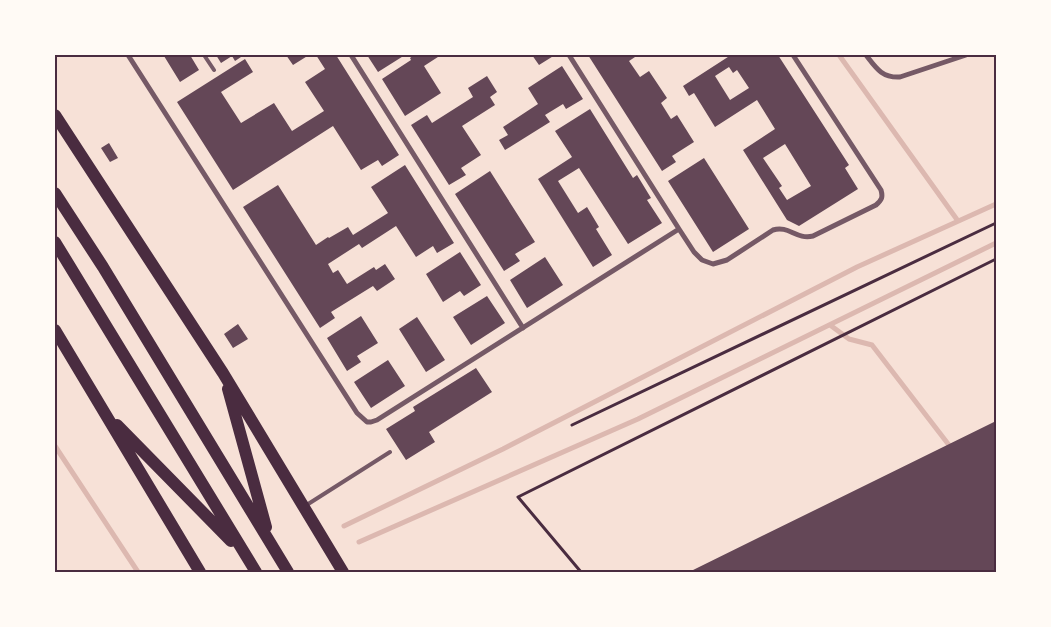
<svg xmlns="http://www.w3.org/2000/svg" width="1051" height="627" font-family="Karla,sans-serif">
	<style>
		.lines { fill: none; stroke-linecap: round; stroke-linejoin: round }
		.stream { stroke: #dcb8b0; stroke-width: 5 }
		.building { fill: #644757; fill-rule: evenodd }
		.path { stroke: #4a2c40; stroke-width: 3 }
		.service { stroke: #755966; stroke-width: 4 }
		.minor { stroke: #755966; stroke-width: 5 }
		.trunk { stroke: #4a2c40; stroke-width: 12 }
		.neatline { fill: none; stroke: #4a2c40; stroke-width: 2 }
	</style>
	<rect width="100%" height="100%" fill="#f7e1d7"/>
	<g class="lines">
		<!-- stream -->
		<path class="stream" d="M839,55l119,166
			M830,325l19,14 23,6 80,104
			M55,446l83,126
			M344,526l159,-77 354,-182 139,-63
			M359,542l279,-123 358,-176"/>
	</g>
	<!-- building -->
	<path class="building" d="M166,55h24l9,15 -19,12 -16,-26z
		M216,55h28l-9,6 -3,-5 -11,7z
		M286,55h23l-16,10z
		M316,55h20l63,100 -17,11 -4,-6 -17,10 -28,-44 -100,64 -56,-88 68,-43 8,13 -32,20 20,31 33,-20 18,28 32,-20 -19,-29 20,-13z
		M367,55h38l-27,17z
		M414,55h27l-17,11 17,27 -36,23 -23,-37 29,-19 -1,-2z
		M532,55h23l-16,10z
		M588,55h50l-9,6 11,16 9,-6 18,27 -6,5 10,16 6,-4 17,27 -22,14 4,6 -14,9z
		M731,55h47l71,110 -4,3 13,21 -59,37 -12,-6 -44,-70 32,-21 -18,-29 -42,27 -21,-34 -5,3 -6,-10zM729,67l4,6 4,-3 12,18 -19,12 -15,-24zM785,144l26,42 -24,14 -8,-12 3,-2 -19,-28z
		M562,66l21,33 -17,10 -3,-5 -18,11 5,7 -45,28 -6,-10 9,-5 -5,-8 35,-23 -10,-16z
		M487,76l10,16 -7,5 5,8 -33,21 19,29 -20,13 5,7 -17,10 -38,-60 16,-10 5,8 41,-26 -5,-9z
		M590,109l43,69 4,-3 14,23 -4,2 15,23 -34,21 -49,-76 -21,13 20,32 9,-6 12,20 -3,2 16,26 -19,12 -55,-88 34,-22 -17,-26z
		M109,143l9,15 -8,4 -9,-14z
		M704,158l45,71 -36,23 -45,-71z
		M405,165l49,78 -17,10 -4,-7 -17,11 -20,-31 -34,22 -3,-4 -31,20 5,9 5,-3 9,14 27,-17 2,3 9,-6 10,15 -18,12 -4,-5 -42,26 4,6 -15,10 -77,-121 35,-22 38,60 12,-8 1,1 19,-11 5,8 35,-22 -17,-26z
		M490,171l45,71 -20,12 5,7 -16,10 -49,-77z
		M460,252l21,33 -17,11 -4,-5 -17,11 -17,-28z
		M545,257l18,28 -36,23 -17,-28z
		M487,296l18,27 -34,22 -18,-28z
		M361,316l17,27 -21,13 4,6 -14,9 -20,-33z
		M417,317l28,43 -19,12 -27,-43z
		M238,324l10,15 -15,9 -9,-14z
		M388,360l17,26 -34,22 -17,-26z
		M476,368l16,24 -63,40 6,10 -29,18 -20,-31 29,-18 -2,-4z
		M996,421v151h-307z"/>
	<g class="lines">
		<!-- path -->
		<path class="path" d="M572,425l424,-202
			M581,572l-63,-75 478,-238"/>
		<!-- service -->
		<path class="service" d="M204,55l10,15
			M305,506l85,-54"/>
		<!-- minor -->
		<path class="minor" d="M128,55l229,358 10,9h4l6,-2 302,-191 -110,-174
			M351,55l172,273
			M866,55c10,13 16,23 34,22l66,-22
			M679,229l15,23 8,8 11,4 14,-4 46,-30c16,-5 23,10 40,6l63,-31c6,-5 7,-8 5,-15l-88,-135"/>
		<!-- trunk -->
		<path class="trunk" d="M55,115l168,258 120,199
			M55,193l48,74 185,305
			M55,242l201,330
			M55,330l145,242
			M228,389l38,138
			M117,425l114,116"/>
	</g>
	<!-- border -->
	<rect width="1051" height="627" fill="none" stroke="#fffaf5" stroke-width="112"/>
	<rect x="56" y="56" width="939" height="515" class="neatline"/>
</svg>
